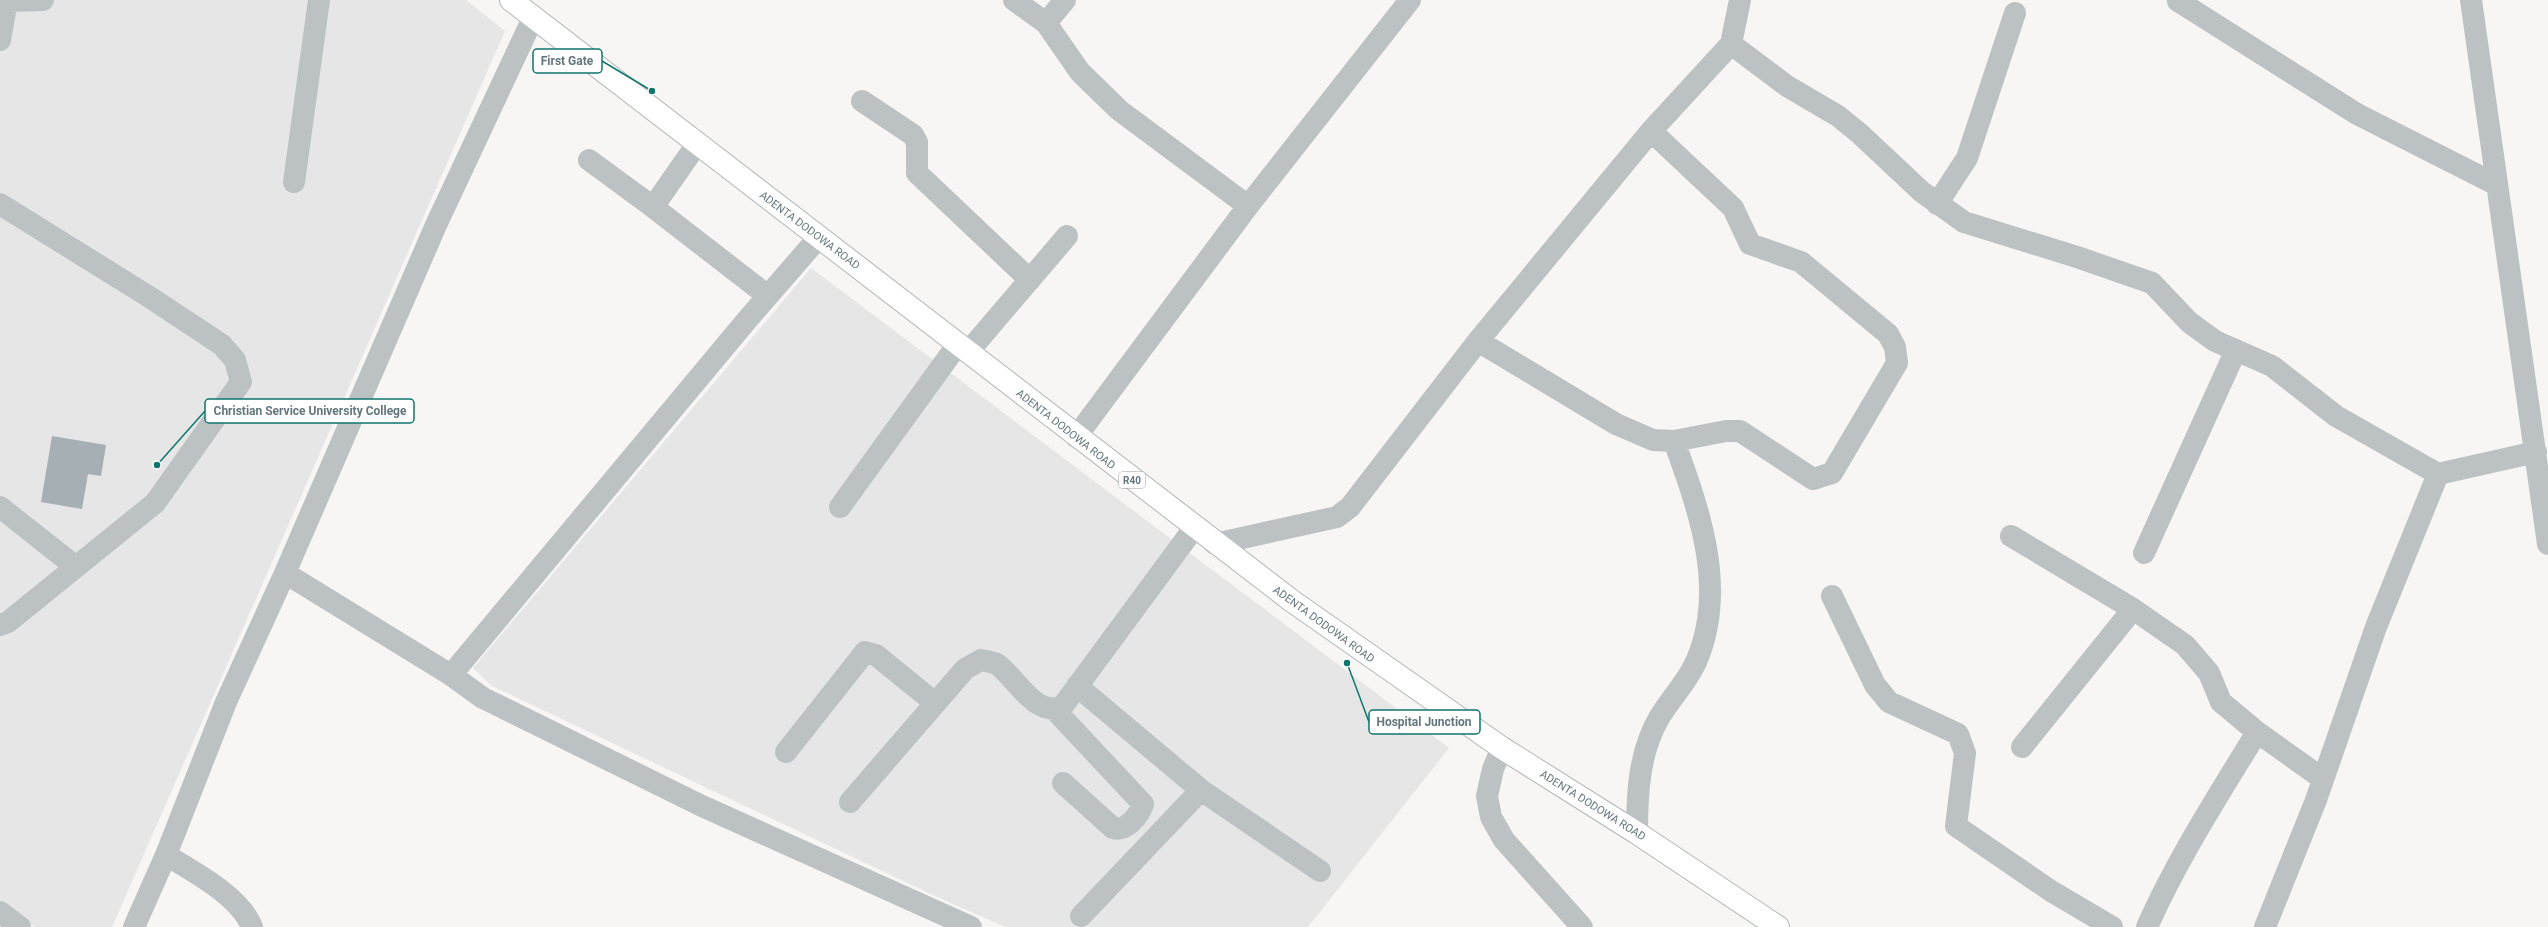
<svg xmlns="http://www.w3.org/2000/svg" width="2548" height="927" font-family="Roboto,sans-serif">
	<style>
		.built { fill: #e5e6e5 }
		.building { fill: #a6afb3 }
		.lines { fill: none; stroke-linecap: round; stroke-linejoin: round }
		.major-casing { stroke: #b0b6b9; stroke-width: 24 }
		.minor { stroke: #bcc2c4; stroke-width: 22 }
		.major { stroke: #fff; stroke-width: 22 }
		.labels { text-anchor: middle; stroke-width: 4; stroke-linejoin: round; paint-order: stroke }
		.shield { fill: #fff; stroke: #929fa4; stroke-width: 1 }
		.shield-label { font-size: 10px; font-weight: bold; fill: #64767d }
		.street-label { font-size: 11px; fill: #64767d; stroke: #fff }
		.leader { fill: none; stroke: #0f766e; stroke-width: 1.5 }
		.callout-dot { fill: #0f766e; stroke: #fff; stroke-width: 1.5 }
		.callout { fill: #fff; stroke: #0f766e; stroke-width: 1.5 }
		.callout-label { font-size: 12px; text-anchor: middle; font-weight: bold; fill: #64767d }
	</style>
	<rect width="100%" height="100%" fill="#f7f6f4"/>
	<!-- built -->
	<path class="built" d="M0,0h466l39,31 -393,896h-77l-35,-27z
		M811,268l638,480 -141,179h-303l-70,-31 -443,-210 -19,-18z"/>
	<!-- building -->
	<path class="building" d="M52,436l54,9 -5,31 -13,-2 -6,35 -41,-7z"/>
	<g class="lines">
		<defs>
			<path id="major" d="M511,0l781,601 210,147 135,85 141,94"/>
		</defs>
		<!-- major casing -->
		<use href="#major" class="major-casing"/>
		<!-- minor -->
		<path class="minor" d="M1014,0l32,23 34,49 39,38 129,96
			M2471,0l77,544
			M7,1l36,-1
			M2178,1l179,113 140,71
			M1046,23l19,-23
			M0,40l7,-40
			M1731,44l56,42 51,30 21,17 63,59 42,30 113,35 75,26 37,39 26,19 57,25 64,50 102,58 98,-22
			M862,101l51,34 4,7v31l113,107
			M697,144l-44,63 115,89
			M589,160l64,47
			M294,182l25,-182
			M0,204l151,94 71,47 13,15 6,22 -86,121 -147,119 -8,3
			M1937,204l30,-46 48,-145
			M1478,341l138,83 37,16 21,1 52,-10h14l73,48 19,-6 65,-110 -2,-16 -7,-13 -87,-72 -51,-18 -17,-36 -82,-77
			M968,352l99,-116
			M1076,437l172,-231 162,-206
			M0,507l76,60
			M840,507l118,-163
			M2011,536l122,73 52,36 24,28 12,29 36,30 66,47
			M1215,544l122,-27 13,-10 128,-166 173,-210 80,-87 9,-44
			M2144,553l92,-203
			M285,573l166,102 32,23 219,108 269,121
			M1832,596l43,89 14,17 69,32 7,19 -9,73 95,65 61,36
			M451,675l296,-355 72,-83
			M1077,686l124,104 119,81
			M1054,709l89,95c-4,12 -17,28 -30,24l-50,-45
			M2022,747l111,-138
			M1502,748l-9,21 -6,27 4,21 13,23 78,87
			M786,752l79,-100 11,3 59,48
			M850,802l115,-133 16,-9c5,1 12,2 16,4 20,15 37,52 65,43l132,-179
			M1637,833c0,-39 2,-81 22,-115 12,-20 28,-36 37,-56 32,-73 3,-152 -22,-221
			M166,855c28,17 74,41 86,72
			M0,912l20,15
			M1081,916l120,-126
			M134,927l32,-72 60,-153 59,-129 151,-348 97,-207
			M2147,927c30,-68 71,-131 110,-195
			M2265,927l51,-127 60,-173 62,-153"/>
		<!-- major -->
		<use href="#major" class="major"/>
	</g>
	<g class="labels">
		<!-- shield labels -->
		<rect class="shield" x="1119" y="472" width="26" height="16" rx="3"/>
		<g class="shield-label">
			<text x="1132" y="484">R40</text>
		</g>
		<!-- street labels -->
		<g class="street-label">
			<text transform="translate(810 230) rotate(37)" y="4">ADENTA DODOWA ROAD</text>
			<text transform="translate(1066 429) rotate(38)" y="4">ADENTA DODOWA ROAD</text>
			<text transform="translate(1324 624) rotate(36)" y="4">ADENTA DODOWA ROAD</text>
			<text transform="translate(1593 805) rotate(32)" y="4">ADENTA DODOWA ROAD</text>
		</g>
	</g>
	<!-- callouts -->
	<path class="leader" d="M652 91L602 61M157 465L205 411M1347 663L1369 722"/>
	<g class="callout-dot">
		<circle cx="652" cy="91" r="4"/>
		<circle cx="157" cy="465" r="4"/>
		<circle cx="1347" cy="663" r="4"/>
	</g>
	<g class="callout">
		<rect x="533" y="49" width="69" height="24" rx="4"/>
		<rect x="205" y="399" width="209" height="24" rx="4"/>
		<rect x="1369" y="710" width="111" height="24" rx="4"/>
	</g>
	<g class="callout-label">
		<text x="567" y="65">First Gate</text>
		<text x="310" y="415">Christian Service University College</text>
		<text x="1424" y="726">Hospital Junction</text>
	</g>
</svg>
